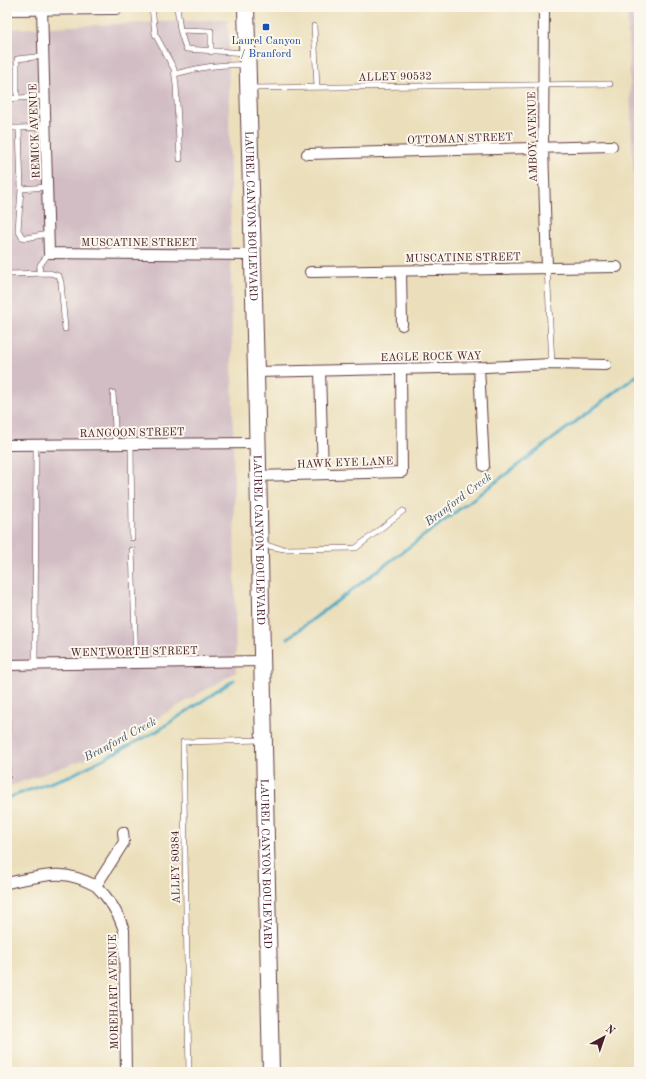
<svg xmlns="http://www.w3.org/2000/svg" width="646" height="1079" font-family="'Old Standard TT',serif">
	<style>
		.industrial { fill: #d2bdc5 }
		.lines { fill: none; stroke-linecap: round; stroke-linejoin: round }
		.stream { stroke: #43a7c3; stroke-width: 3 }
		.service-casing { stroke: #623c41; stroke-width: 6 }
		.minor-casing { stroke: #623c41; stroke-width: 12 }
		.secondary-casing { stroke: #623c41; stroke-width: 16 }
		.primary-casing { stroke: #623c41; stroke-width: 18 }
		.service { stroke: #fff; stroke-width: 5 }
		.minor { stroke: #fff; stroke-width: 10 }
		.secondary { stroke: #fff; stroke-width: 14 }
		.primary { stroke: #fff; stroke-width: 16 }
		.transit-dot { fill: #1a4fb4; stroke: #fbf7ec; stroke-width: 1.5 }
		.labels { text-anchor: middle; stroke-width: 4; stroke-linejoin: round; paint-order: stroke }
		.transit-label { font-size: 11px; fill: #164399; stroke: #fbf7ec }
		.street-label { font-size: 11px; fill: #4a1f2b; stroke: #fbf7ec }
		.water-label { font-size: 12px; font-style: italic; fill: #475568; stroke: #fbf7ec }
	</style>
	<rect width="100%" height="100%" fill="#fbf7ec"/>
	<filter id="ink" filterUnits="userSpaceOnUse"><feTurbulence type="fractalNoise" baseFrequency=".025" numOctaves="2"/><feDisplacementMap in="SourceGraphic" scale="8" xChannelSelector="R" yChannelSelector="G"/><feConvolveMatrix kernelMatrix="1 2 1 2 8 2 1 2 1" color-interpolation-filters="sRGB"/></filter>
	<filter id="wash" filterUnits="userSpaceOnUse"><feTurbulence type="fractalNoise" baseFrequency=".012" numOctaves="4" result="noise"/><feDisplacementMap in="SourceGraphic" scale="16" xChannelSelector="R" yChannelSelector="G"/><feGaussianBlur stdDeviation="0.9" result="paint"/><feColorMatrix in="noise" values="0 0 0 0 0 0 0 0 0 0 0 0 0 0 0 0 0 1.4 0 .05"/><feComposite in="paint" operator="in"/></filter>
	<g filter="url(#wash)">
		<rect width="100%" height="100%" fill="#ebdfbb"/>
		<!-- industrial -->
		<path class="industrial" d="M627,7h12v320z
			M228,19l8,653 -145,85 -84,30v-758z"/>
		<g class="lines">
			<!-- stream -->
			<path class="stream" d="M288,638l351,-264
				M7,798l65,-23 85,-44 77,-51"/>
		</g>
	</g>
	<g filter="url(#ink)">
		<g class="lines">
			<defs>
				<path id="service" d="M152,7l3,27 19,35 2,16 4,74
					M177,7l3,23 31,1v21
					M314,26l3,61
					M180,30l6,19 60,4
					M175,74c26,-7 44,-10 71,-9
					M251,88l359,-4
					M17,98v-39l27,-3
					M7,99l38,-3
					M46,127l-27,1 2,61 -3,41 4,7 4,1 22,-4
					M7,128h12
					M21,189l26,-2
					M547,267l5,97
					M39,273l1,-8 9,-12
					M7,274l43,-1 9,3 2,6 4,47
					M113,393l3,51
					M131,444l1,94
					M262,545l22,4 72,-1 47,-37
					M132,550l4,113
					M35,664l1,-219
					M7,699l1,77
					M189,1072l-6,-330 80,-2"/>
				<path id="minor" d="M544,7l-1,141 4,119
					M42,8l7,245 203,2
					M307,154l305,-8
					M401,271l1,54
					M310,272l307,-5
					M479,367l5,99
					M320,371l3,103
					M256,372l229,-5 67,-3 54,1
					M7,445l250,-2
					M257,476l145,-4 -1,-103
					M7,665l255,-4
					M123,832l1,10 -28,44c14,13 22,26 28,44l2,142
					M7,883c37,-7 54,-16 89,3"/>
				<path id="secondary" d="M7,8l109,-1"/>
				<g id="primary">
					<path id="s1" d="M246,7l10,365 15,700"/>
				</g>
			</defs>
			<!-- service casing -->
			<use href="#service" class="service-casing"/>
			<!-- minor casing -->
			<use href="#minor" class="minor-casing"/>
			<!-- secondary casing -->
			<use href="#secondary" class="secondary-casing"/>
			<!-- primary casing -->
			<use href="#primary" class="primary-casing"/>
			<!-- service -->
			<use href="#service" class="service"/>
			<!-- minor -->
			<use href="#minor" class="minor"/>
			<!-- secondary -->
			<use href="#secondary" class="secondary"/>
			<!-- primary -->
			<use href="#primary" class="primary"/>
		</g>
	</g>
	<!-- markers -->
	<rect class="transit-dot" x="262" y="23" width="8" height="8" rx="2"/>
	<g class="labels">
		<!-- transit labels -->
		<g class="transit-label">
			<text x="266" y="44">Laurel Canyon<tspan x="266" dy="13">/ Branford</tspan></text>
		</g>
		<!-- street labels -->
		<g class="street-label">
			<text transform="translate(395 76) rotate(-1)" y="4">ALLEY 90532</text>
			<text transform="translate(34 131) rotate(-92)" y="4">REMICK AVENUE</text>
			<text transform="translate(532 137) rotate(-91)" y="4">AMBOY AVENUE</text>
			<text transform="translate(460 138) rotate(-2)" y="4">OTTOMAN STREET</text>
			<text dy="4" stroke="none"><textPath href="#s1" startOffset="209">LAUREL CANYON BOULEVARD</textPath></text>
			<text x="139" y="246">MUSCATINE STREET</text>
			<text transform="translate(463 257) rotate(-1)" y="4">MUSCATINE STREET</text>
			<text transform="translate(431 356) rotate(-1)" y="4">EAGLE ROCK WAY</text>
			<text transform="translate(132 432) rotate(-1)" y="4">RANGOON STREET</text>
			<text transform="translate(345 462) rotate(-2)" y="4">HAWK EYE LANE</text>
			<text dy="4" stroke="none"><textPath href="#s1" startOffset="533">LAUREL CANYON BOULEVARD</textPath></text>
			<text transform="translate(134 651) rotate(-1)" y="4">WENTWORTH STREET</text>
			<text dy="4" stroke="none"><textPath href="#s1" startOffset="857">LAUREL CANYON BOULEVARD</textPath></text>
			<text transform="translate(175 867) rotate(-91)" y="4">ALLEY 80384</text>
			<text transform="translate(113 992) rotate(-91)" y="4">MOREHART AVENUE</text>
		</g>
		<!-- water labels -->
		<g class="water-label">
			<text transform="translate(458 499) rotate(-37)" y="4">Branford Creek</text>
			<text transform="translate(120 739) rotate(-28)" y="4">Branford Creek</text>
		</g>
	</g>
	<!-- margin -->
	<rect width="646" height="1079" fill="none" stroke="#fbf7ec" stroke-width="24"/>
	<!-- north arrow -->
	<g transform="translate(604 1037) rotate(40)" stroke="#fbf7ec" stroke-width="3" paint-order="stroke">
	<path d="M0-3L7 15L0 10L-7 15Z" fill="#4a1f2b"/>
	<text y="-6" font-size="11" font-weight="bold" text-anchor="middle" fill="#4a1f2b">N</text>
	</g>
</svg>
